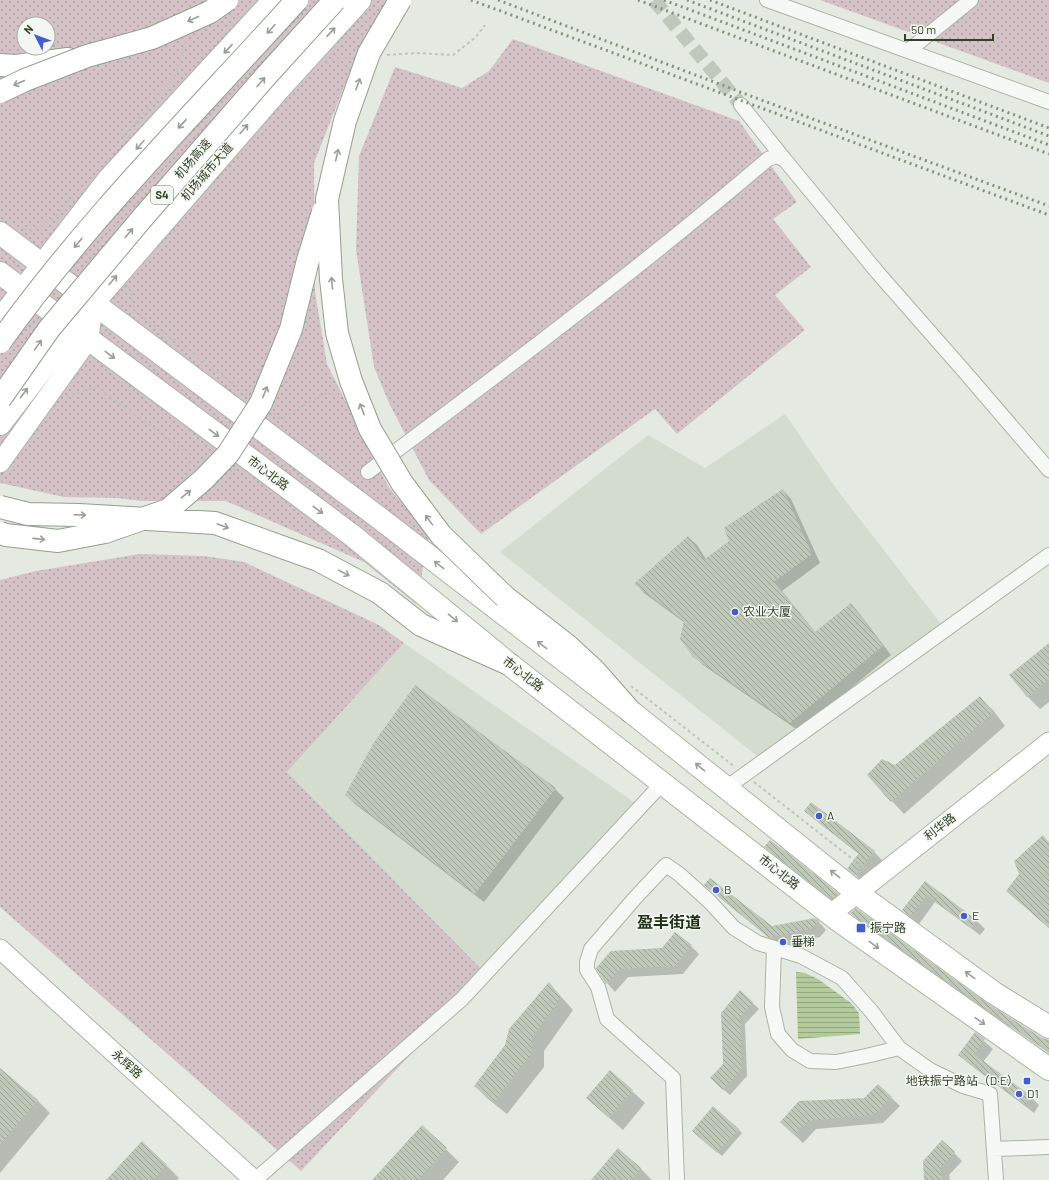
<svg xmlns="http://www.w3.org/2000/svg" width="1049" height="1180" font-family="Barlow,'Noto Sans SC',sans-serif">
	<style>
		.built { fill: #d4dccf }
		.grass { fill: url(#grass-dots); fill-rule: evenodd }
		.water { fill: url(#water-rules) }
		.shadow { fill: #0003 }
		.building { fill: url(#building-back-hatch) }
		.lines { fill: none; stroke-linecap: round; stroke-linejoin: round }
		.street-tunnel { stroke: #c0c8bc; stroke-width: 14; stroke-dasharray: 14 7; stroke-linecap: butt }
		.street-casing { stroke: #abb4a6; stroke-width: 16 }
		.secondary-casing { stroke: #abb4a6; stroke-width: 21 }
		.primary-casing { stroke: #a9b6a0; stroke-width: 24 }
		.highway-casing { stroke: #92a188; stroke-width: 24 }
		.path { stroke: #bec5bb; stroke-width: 2; stroke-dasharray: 3 3; stroke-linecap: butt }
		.street { stroke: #f5f8f4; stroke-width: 14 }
		.secondary { stroke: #fff; stroke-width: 19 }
		.primary { stroke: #fff; stroke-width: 22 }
		.highway { stroke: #fff; stroke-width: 22 }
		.rail { stroke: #84947a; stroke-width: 3; stroke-dasharray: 2 4; stroke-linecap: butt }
		.highway-bridge-casing { stroke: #92a188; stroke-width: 24; stroke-linecap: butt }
		.highway-bridge { stroke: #fff; stroke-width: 22 }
		.oneway { stroke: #98a094 }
		.poi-dot { fill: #455bd0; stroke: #f3f7f1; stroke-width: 1.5 }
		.labels { text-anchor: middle; stroke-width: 3; stroke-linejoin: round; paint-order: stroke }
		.shield { fill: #f3f7f1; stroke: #6c7865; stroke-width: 1 }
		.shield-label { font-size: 11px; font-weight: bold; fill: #324229 }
		.street-label { font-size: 12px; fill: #324229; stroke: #f3f7f1 }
		.poi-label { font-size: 12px; fill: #324229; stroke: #f3f7f1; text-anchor: start }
		.district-label { font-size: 16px; font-weight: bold; fill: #23331b; stroke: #f3f7f1 }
	</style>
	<defs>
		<pattern id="grass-dots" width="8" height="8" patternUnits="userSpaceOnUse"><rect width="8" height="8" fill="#d4c2c7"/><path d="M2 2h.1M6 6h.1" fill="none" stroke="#ad9fa2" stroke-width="1.8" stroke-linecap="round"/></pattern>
		<pattern id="water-rules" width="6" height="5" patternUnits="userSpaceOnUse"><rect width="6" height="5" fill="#b2ca9c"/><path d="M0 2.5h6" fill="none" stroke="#91a67f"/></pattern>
		<pattern id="building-back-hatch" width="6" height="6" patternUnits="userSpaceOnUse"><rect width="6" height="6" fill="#bec7b8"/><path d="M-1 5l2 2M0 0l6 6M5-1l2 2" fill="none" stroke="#9ba396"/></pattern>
	</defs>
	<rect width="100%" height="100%" fill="#e4eae1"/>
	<!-- built -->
	<path class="built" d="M785,414l53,77 107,138 -184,130 -261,-207 148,-117 57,33z
		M404,643l230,159 -148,172 -199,-202z"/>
	<!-- grass -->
	<path class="grass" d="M0,0h389l-30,49 -45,114 1,129 12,72 61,122 41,51 -13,67 -52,-42 -138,-61h-85l-23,-3 -54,-1 -64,-14zM24,24h24v24h-24z
		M820,0h229v83z
		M513,39l226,82 58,81 -24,17 38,48 -36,28 30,35 -128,104 -22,-25 -174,125 -52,-54 -40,-77 -15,-36 -18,-117 3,-94 36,-89 67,21 27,-17z
		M140,554l64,2 40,6 135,63 25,18 -117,129 199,202 -185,197 -301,-264v-327l36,-9z"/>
	<!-- water -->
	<path class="water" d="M796,972l9,1 13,6 33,24 8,10 1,21 -62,5z"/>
	<!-- shadow -->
	<path class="shadow" d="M783,490l8,9 29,64 -38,28 34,42 35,-29 8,9 32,42 -92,76 -96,-66 -9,-9 -9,-33 -41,-30 -8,-9 52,-47 9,8 9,14 25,-18z
		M1049,644v58l-9,7 -12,-12 -17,-22z
		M416,687l139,102 9,9 -80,104 -129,-98 -9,-9z
		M980,698l13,12 12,16 -101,88 -12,-13 3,-35z
		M805,811l69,41 8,8 -18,23 -16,-15 12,-13 -46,-36z
		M1043,837l6,5v86l-42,-37 13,-17z
		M766,847l72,48 8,8 -5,4 -67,-52z
		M925,882l52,39 8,8 -5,6 -45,-33 -16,22 -8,-6 -8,-8z
		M705,885l66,42 47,-6 8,9 -6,7 -41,9 -65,-53z
		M851,913l135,91 56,35 7,2v12l-39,-27v1l-150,-106z
		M691,946l8,8 -16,20 -55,3 -13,15 -8,-9 -10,-15z
		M549,983l24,27 -29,41v16l-37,47 -19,-15 -13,-13 30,-40z
		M741,992l18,17 -14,15 2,52 -17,19 -13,-11 7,-20z
		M976,1034l17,15 -10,13 48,35 8,8 -5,8 -66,-50 -9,-8z
		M0,1069l38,32 12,12 -50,60z
		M878,1085l22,21 -17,17 -67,6 -13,14 -22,-21 84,-23z
		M632,1091l13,12 -22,27 -36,-32z
		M422,1126l37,36 -16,18h-70z
		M738,1129l4,4 -20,23 -25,-21z
		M618,1150l23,19 11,11h-53z
		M954,1153l8,8 -13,14 1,5h-25z
		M166,1165l13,13 -2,2h-69z"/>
	<!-- building -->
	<path class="building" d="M783,489l29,65 -38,28 41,50 36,-29 32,43 -93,77 -97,-66 -13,-18 4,-18 -50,-37 54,-48 16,24 25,-19 -5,-13z
		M1049,643v36l-22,18 -18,-22z
		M415,685l141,103 -81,106 -130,-99 28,-51z
		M980,696l13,17 -102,89 -24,-27 15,-16 13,6z
		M811,802l64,49 -20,24 -8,-6 12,-16 -55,-42z
		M1043,835l6,8v85l-43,-37 13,-17 -5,-13z
		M770,840l19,14 50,40 -7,5 -68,-52z
		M710,878l62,48 43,-8 4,3 -8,8 -41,9 -66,-53z
		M925,881l52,39 -6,8 -44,-33 -17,21 -8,-6z
		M856,908l131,95 55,35 7,2v12l-48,-33v1l-151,-107z
		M675,932l17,13 -17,21 -55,3 -14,15 -10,-16 15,-17 51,-3z
		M549,982l12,15 -29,41 -1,16 -37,48 -20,-16 31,-41 4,-16z
		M740,990l13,12 -13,15 2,52 -19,21 -13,-12 13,-14 -2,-51z
		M975,1032l10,7 -11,15 57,42 -6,9 -67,-50z
		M0,1068l38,32 -38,45z
		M610,1070l23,20 -24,28 -23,-20z
		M878,1084l14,13 -18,18 -66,6 -14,14 -14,-13 19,-21 65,-3z
		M713,1106l26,23 -22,24 -25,-22z
		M422,1125l25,23 -29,32h-46z
		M942,1140l13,12 -14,15 1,13h-18l-1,-19z
		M142,1141l25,24 -14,15h-47z
		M618,1148l23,20 -9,12h-41z"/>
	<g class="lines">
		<!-- street-tunnel -->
		<path class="street-tunnel" d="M654,0l87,105"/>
		<defs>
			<path id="street" d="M767,0l282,102
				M908,51l63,-51
				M741,105l44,55
				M368,472c135,-101 271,-203 400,-313l9,-3 8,4 93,113 86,98 85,99
				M726,788l323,-233
				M774,948l-2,59 6,27 14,16 18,11 26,1 30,-6 33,-8
				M994,1149l55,-2
				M255,1180l207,-181 194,-209
				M677,1180l-4,-102 -66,-59 -9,-32 -11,-17v-8l4,-13 44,-51 31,-33 13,9 30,27 25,27 24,15 43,13 41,22 30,34 27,36 31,22 33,16 27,8 6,86"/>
			<path id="secondary" d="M0,463l89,-124 4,-36
				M832,913l217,-171
				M0,949l254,231"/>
			<path id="primary" d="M0,233l378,284 252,194 235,188 129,94 55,34
				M0,273l353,263 156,128 329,256 211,149
				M0,320l108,-140 166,-180
				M0,424l93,-121 185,-213 82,-90"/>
			<path id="highway" d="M0,65l16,1 52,-7
				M380,593l41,32 88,39
				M505,597l63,49 26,24 36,41"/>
		</defs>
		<!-- street casing -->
		<use href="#street" class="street-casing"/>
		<!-- secondary casing -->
		<use href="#secondary" class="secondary-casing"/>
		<!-- primary casing -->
		<use href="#primary" class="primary-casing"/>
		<!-- highway casing -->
		<use href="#highway" class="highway-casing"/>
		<!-- path -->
		<path class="path" d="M387,55l30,-2 36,2 23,-18 9,-12
			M326,63l9,-4 15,-1
			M123,137l53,-62 10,-34
			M24,229l8,2 22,-13 19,-22
			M129,287l6,24 112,83
			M66,397l31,-10 94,68 -5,16
			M273,413l7,6 44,-25h14
			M0,483l4,-5
			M631,686l104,81
			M754,782l110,86"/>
		<!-- street -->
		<use href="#street" class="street"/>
		<!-- secondary -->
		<use href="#secondary" class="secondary"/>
		<!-- primary -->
		<use href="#primary" class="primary"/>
		<!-- highway -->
		<use href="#highway" class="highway"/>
		<!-- rail -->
		<path class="rail" d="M471,0l578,215
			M498,0l266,101 285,105
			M638,0l411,154
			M664,0l385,145
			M687,0l362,136
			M710,0l339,128"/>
		<defs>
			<path id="highway-bridge" d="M400,0l-31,53 -24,68 -18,78 4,80 6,54 14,48 19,48 32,54 39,52 64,62
				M0,92l25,-12 62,-24 65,-18 58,-26 17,-12
				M0,342c88,-123 196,-230 297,-342
				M0,399l49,-70 95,-113 122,-140 69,-76
				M0,507l28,7 51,1 136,8 103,37 62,33
				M0,533l6,2 52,6 47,-9 63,-22 36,-31 24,-25 33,-51 30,-74 17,-69 15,-48"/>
		</defs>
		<!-- highway-bridge casing -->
		<use href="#highway-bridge" class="highway-bridge-casing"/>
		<!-- highway-bridge -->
		<use href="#highway-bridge" class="highway-bridge"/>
	</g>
	<!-- one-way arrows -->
	<defs><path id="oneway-shaft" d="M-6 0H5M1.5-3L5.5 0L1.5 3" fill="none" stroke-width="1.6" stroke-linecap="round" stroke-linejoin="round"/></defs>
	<g class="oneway">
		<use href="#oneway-shaft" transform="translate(193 19) rotate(156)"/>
		<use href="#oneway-shaft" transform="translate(271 29) rotate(132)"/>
		<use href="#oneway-shaft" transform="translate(331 32) rotate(-47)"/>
		<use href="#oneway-shaft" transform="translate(228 49) rotate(133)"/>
		<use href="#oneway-shaft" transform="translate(261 82) rotate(-49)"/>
		<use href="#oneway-shaft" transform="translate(19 83) rotate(156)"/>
		<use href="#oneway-shaft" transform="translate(358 84) rotate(-70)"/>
		<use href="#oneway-shaft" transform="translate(182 124) rotate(133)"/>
		<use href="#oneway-shaft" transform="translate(244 129) rotate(-49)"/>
		<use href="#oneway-shaft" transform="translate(140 145) rotate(132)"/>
		<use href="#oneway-shaft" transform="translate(337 155) rotate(-77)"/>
		<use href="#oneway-shaft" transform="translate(129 233) rotate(-50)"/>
		<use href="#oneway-shaft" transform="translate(78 243) rotate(130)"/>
		<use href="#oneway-shaft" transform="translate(113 280) rotate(-49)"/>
		<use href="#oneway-shaft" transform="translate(332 283) rotate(-95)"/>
		<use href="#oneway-shaft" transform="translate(38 345) rotate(-55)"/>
		<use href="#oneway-shaft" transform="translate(110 355) rotate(37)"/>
		<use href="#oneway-shaft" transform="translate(265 392) rotate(-68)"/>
		<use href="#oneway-shaft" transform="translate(24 393) rotate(-53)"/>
		<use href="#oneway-shaft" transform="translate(362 409) rotate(-111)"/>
		<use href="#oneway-shaft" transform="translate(214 433) rotate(37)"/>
		<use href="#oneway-shaft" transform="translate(186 494) rotate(-40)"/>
		<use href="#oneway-shaft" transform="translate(318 510) rotate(37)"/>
		<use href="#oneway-shaft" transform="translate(80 515) rotate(2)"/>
		<use href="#oneway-shaft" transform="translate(429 520) rotate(-126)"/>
		<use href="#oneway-shaft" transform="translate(223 526) rotate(20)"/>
		<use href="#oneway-shaft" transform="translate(39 539) rotate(6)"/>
		<use href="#oneway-shaft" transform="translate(439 565) rotate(-142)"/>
		<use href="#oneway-shaft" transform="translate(344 573) rotate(28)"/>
		<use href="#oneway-shaft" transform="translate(453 618) rotate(39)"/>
		<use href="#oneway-shaft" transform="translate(542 645) rotate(-143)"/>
		<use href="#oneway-shaft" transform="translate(700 767) rotate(-141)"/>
		<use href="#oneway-shaft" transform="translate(835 874) rotate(-142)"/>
		<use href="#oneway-shaft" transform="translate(874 945) rotate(36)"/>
		<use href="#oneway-shaft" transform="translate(970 975) rotate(-144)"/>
		<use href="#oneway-shaft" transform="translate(980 1021) rotate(35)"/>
	</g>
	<!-- markers -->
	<g class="poi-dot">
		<circle cx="735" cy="612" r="4"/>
		<circle cx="819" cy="816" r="4"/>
		<circle cx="716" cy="890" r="4"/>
		<circle cx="964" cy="916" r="4"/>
		<rect x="856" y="923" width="10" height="10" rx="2"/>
		<circle cx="783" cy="942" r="4"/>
		<rect x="1023" y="1077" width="8" height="8" rx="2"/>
		<circle cx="1019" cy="1094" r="4"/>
	</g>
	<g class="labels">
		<!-- shield labels -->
		<rect class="shield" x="151" y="186" width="22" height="18" rx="3"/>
		<g class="shield-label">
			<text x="162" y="199">S4</text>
		</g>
		<!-- street labels -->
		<g class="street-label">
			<text transform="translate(193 159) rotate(-49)" y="4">机场高速</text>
			<text transform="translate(207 172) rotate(-49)" y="4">机场城市大道</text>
			<text transform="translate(268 473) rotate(37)" y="4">市心北路</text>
			<text transform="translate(523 674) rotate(38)" y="4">市心北路</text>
			<text transform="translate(940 827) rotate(-38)" y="4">利华路</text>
			<text transform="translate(779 872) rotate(38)" y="4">市心北路</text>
			<text transform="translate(127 1064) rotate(42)" y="4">永辉路</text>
		</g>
		<!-- poi labels -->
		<g class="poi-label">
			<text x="743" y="616">农业大厦</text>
			<text x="827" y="820">A</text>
			<text x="724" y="894">B</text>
			<text x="972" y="920">E</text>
			<text x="870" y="932">振宁路</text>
			<text x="791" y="946">垂梯</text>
			<text x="1019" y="1085" text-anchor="end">地铁振宁路站（D·E）</text>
			<text x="1027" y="1098">D1</text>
		</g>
		<!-- district labels -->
		<g class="district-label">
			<text x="669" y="928">盈丰街道</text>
		</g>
	</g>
	<!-- north arrow -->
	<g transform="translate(36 36) rotate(312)"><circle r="19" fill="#f3f7f1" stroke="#a6afa1"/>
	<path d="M0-3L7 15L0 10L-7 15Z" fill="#455bd0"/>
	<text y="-6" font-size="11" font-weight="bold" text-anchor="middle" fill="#324229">N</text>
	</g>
	<!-- scale -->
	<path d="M905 34v6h88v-6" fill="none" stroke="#324229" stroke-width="2"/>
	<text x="911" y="34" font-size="12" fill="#324229" stroke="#f3f7f1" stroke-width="3" paint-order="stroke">50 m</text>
</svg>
